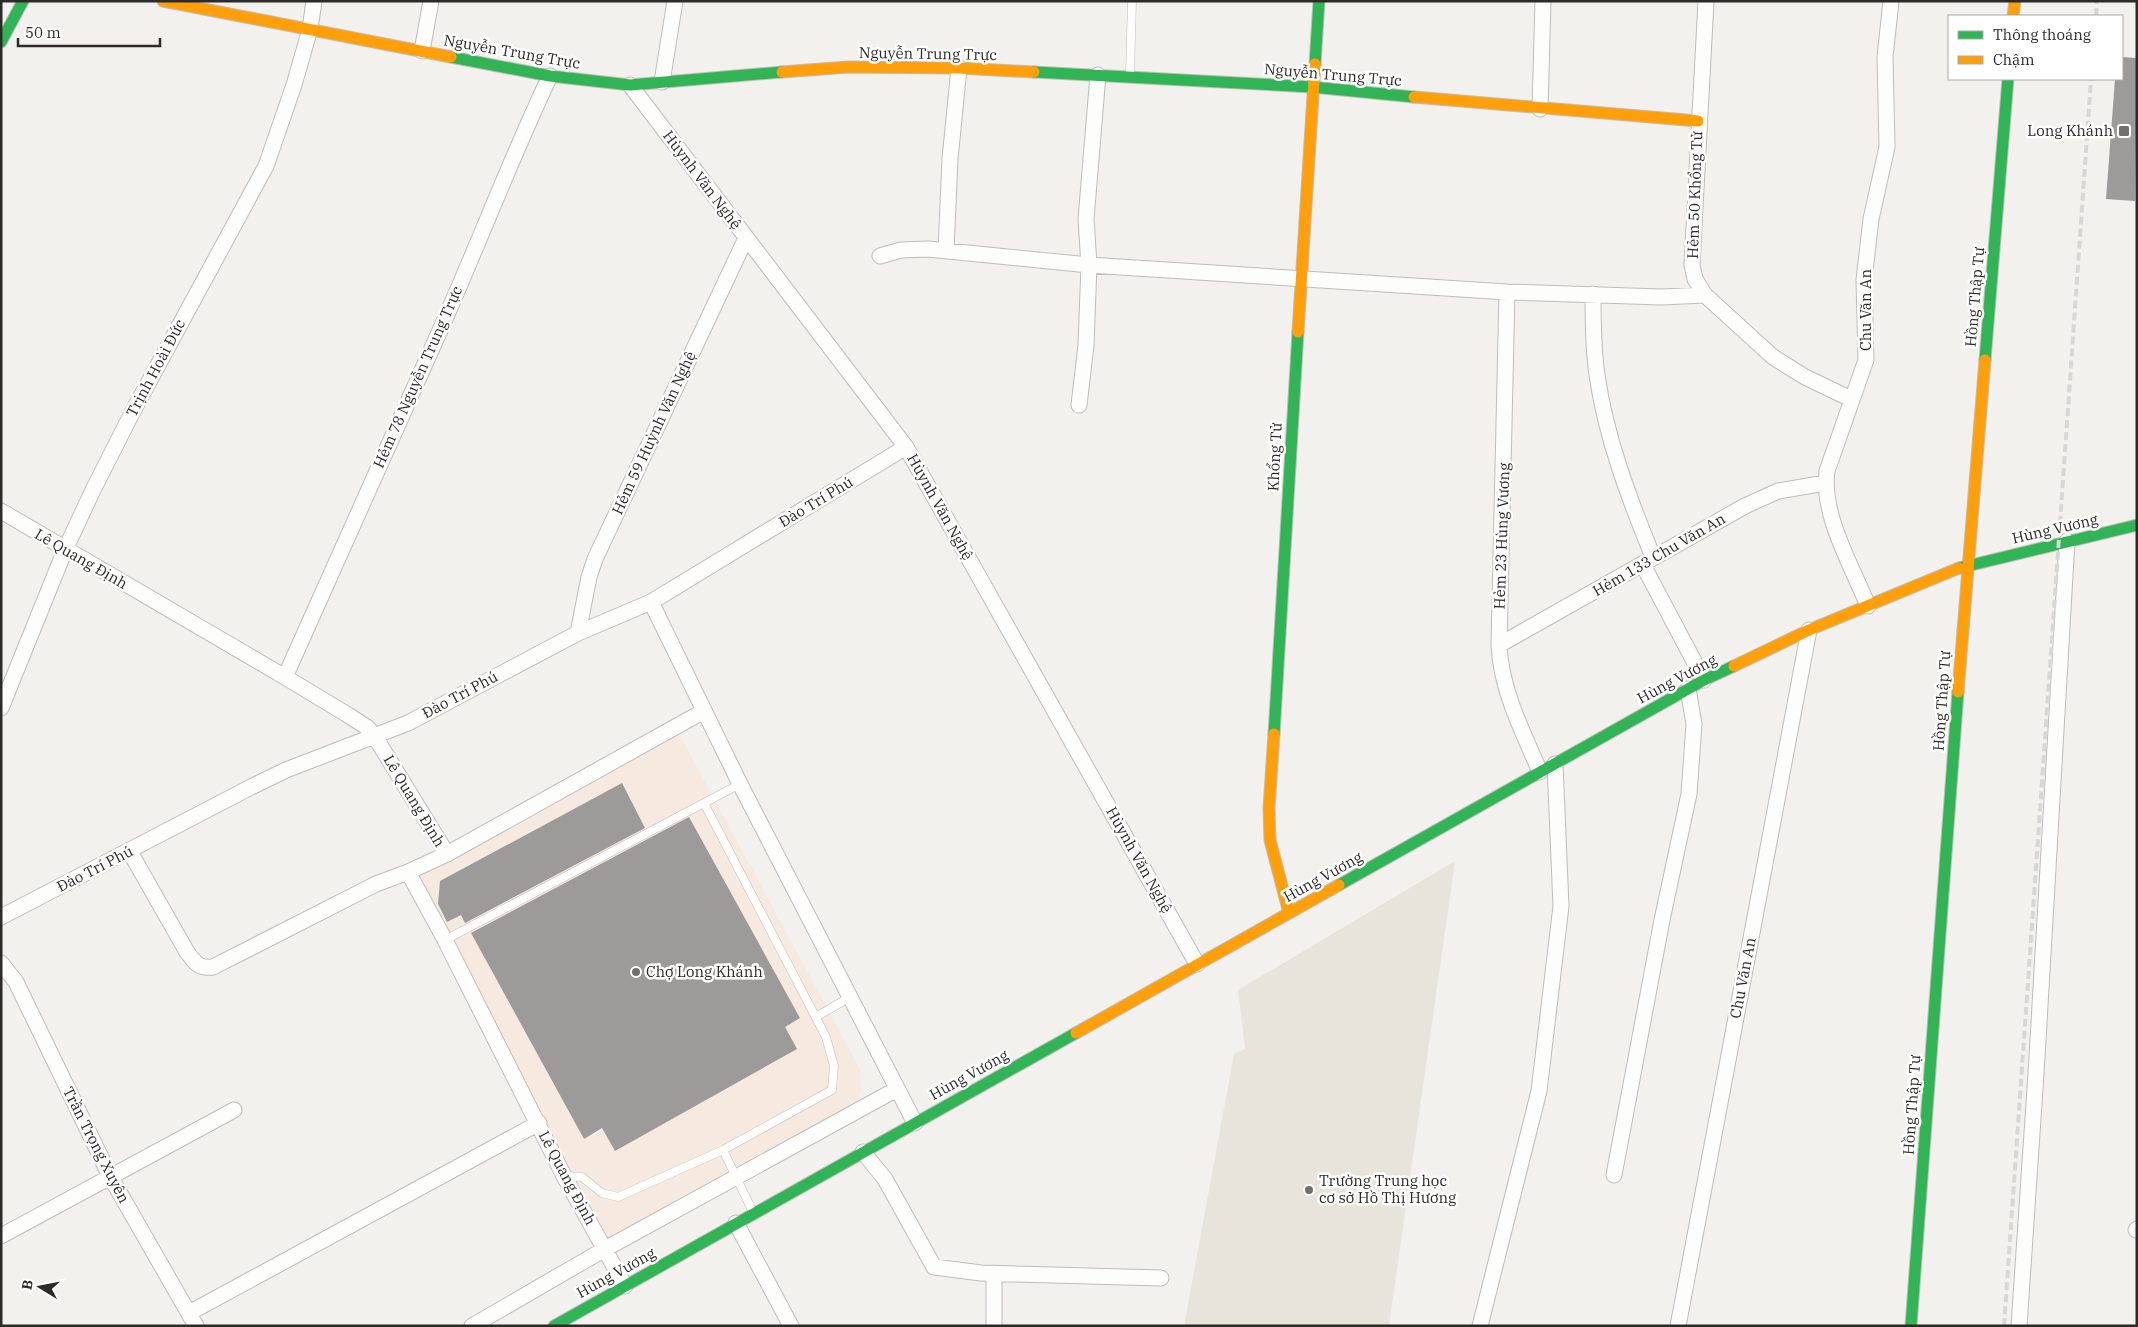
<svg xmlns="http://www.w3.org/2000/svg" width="2138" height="1327" font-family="'IBM Plex Serif',serif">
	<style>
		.commercial { fill: #f6eae0 }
		.built { fill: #e8e4dc }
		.building { fill: #9d9b99 }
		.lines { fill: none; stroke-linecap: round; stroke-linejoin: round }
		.lane-casing { stroke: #bfbdbb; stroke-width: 9 }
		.street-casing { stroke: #bfbdbb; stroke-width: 17 }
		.fast-casing { stroke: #bfbdbb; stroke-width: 13 }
		.slow-casing { stroke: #bfbdbb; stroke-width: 13 }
		.lane { stroke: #fdfdfc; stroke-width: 8 }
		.street { stroke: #fdfdfc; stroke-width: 15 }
		.fast { stroke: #30b455; stroke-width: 11 }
		.slow { stroke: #ff9f0a; stroke-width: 11 }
		.rail { stroke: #d7d7d5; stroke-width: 4; stroke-dasharray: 8 4; stroke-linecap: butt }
		.poi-dot { fill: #72706d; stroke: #fff; stroke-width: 2 }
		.labels { text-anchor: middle; stroke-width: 5; stroke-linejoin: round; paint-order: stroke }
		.street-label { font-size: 15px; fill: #2c2b28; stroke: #fff }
		.poi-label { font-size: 15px; fill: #2c2b28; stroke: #fff; text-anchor: start }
	</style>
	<rect width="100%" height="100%" fill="#f3f1ee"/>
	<!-- commercial -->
	<path class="commercial" d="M676,728l184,341 1,20 -2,11 -248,142 -20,-8 -173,-359z"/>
	<!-- built -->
	<path class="built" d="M1455,861l-66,465h-205l50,-272 11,-5 -7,-59z"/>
	<!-- building -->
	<path class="building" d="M2122,57l15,1 -2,143 -29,-2 9,-120h7z
		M622,783l23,45 -180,95 -4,-8 -14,7 -9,-18 2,-23z
		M689,817l111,201 -15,9 12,22 -182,102 -13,-23 -18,11 -113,-206z"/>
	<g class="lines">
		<defs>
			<path id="lane" d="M1130,74l2,-73
				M445,940l295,-156
				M816,1017l34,-20
				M723,1150l30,62
				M564,1176l18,1 20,16 16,4 105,-47 109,-60 2,-24 -8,-29 -122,-234"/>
			<path id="street" d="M1706,1l-14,264 3,14 10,16 68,62 32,20 46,22
				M422,51l9,-50
				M662,82l13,-81
				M630,85l276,362 291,517
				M1540,109l3,-108
				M946,251l4,-92 9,-91
				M880,256l21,-6 27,-1 161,16 418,27 154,5 44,-2
				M1507,292l-8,353c2,45 23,85 41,127
				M1593,294c0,27 0,54 4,81 9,63 32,123 56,182
				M1079,405l7,-60 3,-80 -3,-46 12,-144
				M1,511l284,166 63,38 20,13 7,9 72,117 -39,18 37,68 119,236 61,110
				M1643,565l61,115
				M651,602l89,182 175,339
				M1868,606c-16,-40 -47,-91 -41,-135l39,-111 -2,-80 7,-61 16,-72 -2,-90 6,-56
				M578,633l11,-56 6,-18 151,-321
				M1499,645l246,-139 33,-15 47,-8
				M285,677c50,-114 101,-227 152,-340 39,-86 72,-175 113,-261
				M1,708l64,-158 28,-60 39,-77 134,-247 28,-81 16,-56 4,-28
				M130,852l57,100c8,11 12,17 26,15l163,-83 32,-12
				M447,854l257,-143
				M1,917l250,-130 35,-17 122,-47 170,-90 73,-31 255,-155
				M1,963l15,19 94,194 86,150
				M863,1152l22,27 49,88 47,6 180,5
				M1614,1175l48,-255 27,-126 5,-70 -6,-35
				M736,1223l55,103
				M2136,1230l1,-1
				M1,1236l233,-126
				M994,1274v52
				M189,1313l350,-190
				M472,1326l133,-77 292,-160
				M1480,1326l59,-235 22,-185 -6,-142
				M1678,1326l131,-696
				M2019,1326l17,-252 31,-533"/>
			<path id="fast" d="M1,42l22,-41
				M451,57l99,19 80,9 152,-13
				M1315,64l4,-63
				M1034,72l278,15 102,10
				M1985,360l23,-281
				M1959,568l178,-43
				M1274,734l24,-402
				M1339,885l365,-205 30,-14
				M554,1326l522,-293
				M1911,1326l47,-634"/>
			<path id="slow" d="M163,1l288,56
				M2013,16l2,-15
				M782,72l66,-5 111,1 75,4
				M1414,97l284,24
				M1298,332l17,-268
				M1734,666l75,-36 150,-62
				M1958,692l27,-332
				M1274,734l-5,74 1,32 19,73
				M1076,1033l263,-148"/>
		</defs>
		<!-- lane casing -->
		<use href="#lane" class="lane-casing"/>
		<!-- street casing -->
		<use href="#street" class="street-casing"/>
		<!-- fast casing -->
		<use href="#fast" class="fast-casing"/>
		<!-- slow casing -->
		<use href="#slow" class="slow-casing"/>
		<!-- lane -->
		<use href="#lane" class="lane"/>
		<!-- street -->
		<use href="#street" class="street"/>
		<!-- fast -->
		<use href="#fast" class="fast"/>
		<!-- slow -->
		<use href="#slow" class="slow"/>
		<!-- rail -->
		<path class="rail" d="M2096,16l1,-15
			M2004,1326l87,-1247"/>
	</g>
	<!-- markers -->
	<g class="poi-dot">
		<rect x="2118" y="125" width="12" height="12" rx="2.5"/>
		<circle cx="636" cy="972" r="5"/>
		<circle cx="1309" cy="1190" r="5"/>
	</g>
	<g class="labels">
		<!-- street labels -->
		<g class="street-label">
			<text transform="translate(512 52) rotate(10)" y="5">Nguyễn Trung Trực</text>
			<text transform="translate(928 54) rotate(1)" y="5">Nguyễn Trung Trực</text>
			<text transform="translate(1333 75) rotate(5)" y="5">Nguyễn Trung Trực</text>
			<text transform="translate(702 180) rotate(53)" y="5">Hùynh Văn Nghệ</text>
			<text transform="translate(1695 195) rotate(-88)" y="5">Hẻm 50 Khổng Tử</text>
			<text transform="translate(1975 297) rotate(-85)" y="5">Hồng Thập Tự</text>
			<text transform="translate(1866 310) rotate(-90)" y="5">Chu Văn An</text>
			<text transform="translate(156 368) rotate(-62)" y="5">Trịnh Hoài Đức</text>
			<text transform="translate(418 377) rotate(-66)" y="5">Hẻm 78 Nguyễn Trung Trực</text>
			<text transform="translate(654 433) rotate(-65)" y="5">Hẻm 59 Huỳnh Văn Nghệ</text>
			<text transform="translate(1275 457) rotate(-87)" y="5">Khổng Tử</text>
			<text transform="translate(816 502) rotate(-31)" y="5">Đào Trí Phú</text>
			<text transform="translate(940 507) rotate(61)" y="5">Hùynh Văn Nghệ</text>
			<text transform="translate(2055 529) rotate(-13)" y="5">Hùng Vương</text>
			<text transform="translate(1502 536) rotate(-88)" y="5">Hẻm 23 Hùng Vương</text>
			<text transform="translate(1659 555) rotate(-30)" y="5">Hẻm 133 Chu Văn An</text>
			<text transform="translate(81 559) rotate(30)" y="5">Lê Quang Định</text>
			<text transform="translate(1677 679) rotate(-28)" y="5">Hùng Vương</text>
			<text transform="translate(460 695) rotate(-28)" y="5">Đào Trí Phú</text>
			<text transform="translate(1942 701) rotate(-86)" y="5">Hồng Thập Tự</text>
			<text transform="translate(414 801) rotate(59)" y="5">Lê Quang Định</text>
			<text transform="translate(1139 860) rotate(61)" y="5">Hùynh Văn Nghệ</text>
			<text transform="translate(95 869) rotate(-27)" y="5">Đào Trí Phú</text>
			<text transform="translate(1323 877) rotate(-29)" y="5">Hùng Vương</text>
			<text transform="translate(1743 978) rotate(-79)" y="5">Chu Văn An</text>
			<text transform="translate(969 1075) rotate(-29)" y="5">Hùng Vương</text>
			<text transform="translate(1912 1105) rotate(-86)" y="5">Hồng Thập Tự</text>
			<text transform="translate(96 1145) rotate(63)" y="5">Trần Trọng Xuyên</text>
			<text transform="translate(567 1178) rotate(62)" y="5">Lê Quang Định</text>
			<text transform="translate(616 1273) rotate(-29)" y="5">Hùng Vương</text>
		</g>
		<!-- poi labels -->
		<g class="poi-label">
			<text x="2113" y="136" text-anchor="end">Long Khánh</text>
			<text x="646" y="977">Chợ Long Khánh</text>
			<text x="1319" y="1186">Trường Trung học<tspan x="1319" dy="17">cơ sở Hồ Thị Hương</tspan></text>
		</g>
	</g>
	<!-- border -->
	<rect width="2138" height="1327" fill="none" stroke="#2c2b28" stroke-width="5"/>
	<!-- legend -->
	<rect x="1948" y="15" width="175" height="65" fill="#ffffff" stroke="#abaaa9"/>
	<rect x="1958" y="31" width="25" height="8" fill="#30b455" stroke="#abaaa9"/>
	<text x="1993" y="40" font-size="15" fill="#2c2b28">Thông thoáng</text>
	<rect x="1958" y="56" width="25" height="8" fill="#ff9f0a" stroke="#abaaa9"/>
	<text x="1993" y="65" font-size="15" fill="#2c2b28">Chậm</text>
	<!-- north arrow -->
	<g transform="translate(40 1287) rotate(280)" stroke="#ffffff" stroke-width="4" paint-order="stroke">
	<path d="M0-4L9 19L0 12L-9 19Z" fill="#2c2b28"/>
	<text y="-8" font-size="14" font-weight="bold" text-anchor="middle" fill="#2c2b28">B</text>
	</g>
	<!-- scale -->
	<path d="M18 38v8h142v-8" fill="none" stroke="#2c2b28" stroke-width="2.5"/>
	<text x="25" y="38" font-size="15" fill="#2c2b28" stroke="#ffffff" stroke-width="4" paint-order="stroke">50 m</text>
</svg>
